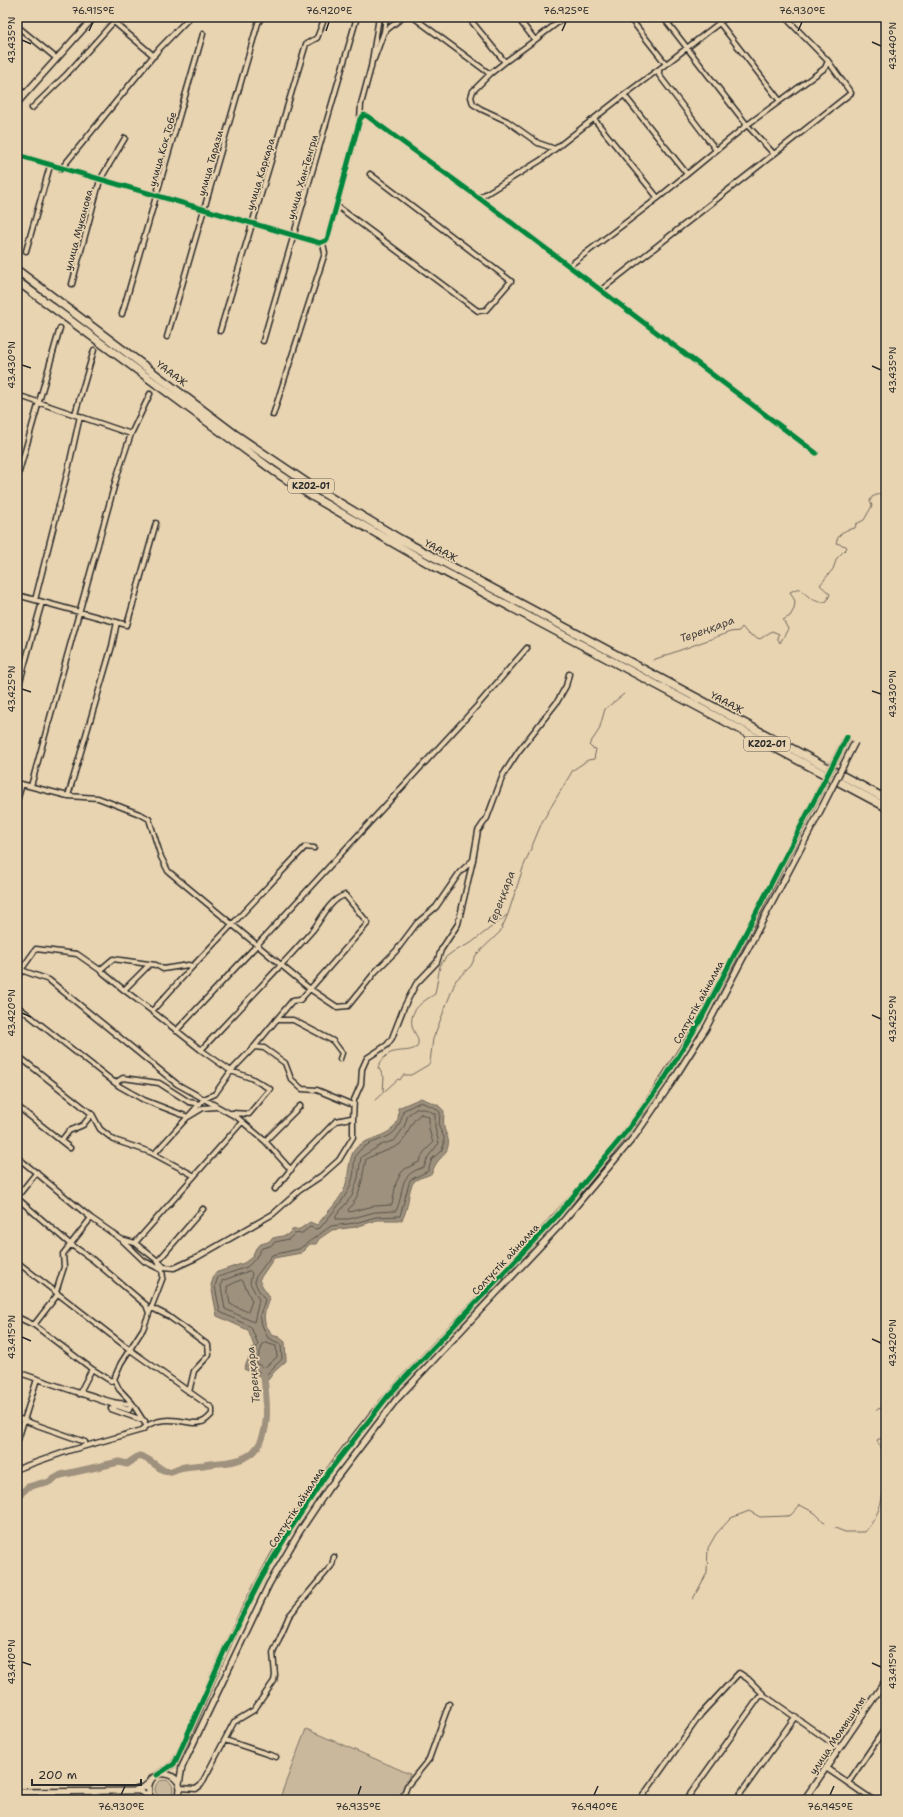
<svg xmlns="http://www.w3.org/2000/svg" width="903" height="1817" font-family="'Shantell Sans',sans-serif">
	<style>
		.green { fill: #cab89c; stroke: #7a7264 }
		.water { fill: #9e917d; stroke: #70685c }
		.lines { fill: none; stroke-linecap: round; stroke-linejoin: round }
		.shore { stroke: #59544c; stroke-width: 1 }
		.stream { stroke: #70685c; stroke-width: 1 }
		.river { stroke: #9e917d; stroke-width: 7 }
		.minor-casing { stroke: #2b2b2b; stroke-width: 7 }
		.tertiary-casing { stroke: #2b2b2b; stroke-width: 8 }
		.motorway-casing { stroke: #2b2b2b; stroke-width: 10 }
		.minor { stroke: #e9d4b2; stroke-width: 4 }
		.tertiary { stroke: #e9d4b2; stroke-width: 5 }
		.motorway { stroke: #e9d4b2; stroke-width: 7 }
		.tertiary-bridge-casing { stroke: #2b2b2b; stroke-width: 8; stroke-linecap: butt }
		.tertiary-bridge { stroke: #e9d4b2; stroke-width: 5 }
		.cycleway-casing { stroke: #e9d4b2; stroke-width: 8 }
		.cycleway { stroke: #00873e; stroke-width: 5 }
		.ticks { fill: none; stroke: #2b2b2b; stroke-width: 1.5 }
		.labels { text-anchor: middle; stroke-width: 3.5; stroke-linejoin: round; paint-order: stroke }
		.shield { fill: #e9d4b2; stroke: #645e54; stroke-width: 1 }
		.shield-label { font-size: 9px; font-weight: bold; fill: #2b2b2b }
		.street-label { font-size: 10px; fill: #2b2b2b; stroke: #e9d4b2 }
		.water-label { font-size: 11px; font-style: italic; fill: #484440; stroke: #e9d4b2 }
		.neatline { fill: none; stroke: #2b2b2b; stroke-width: 1.5 }
		.ticks-label { font-size: 10px; text-anchor: middle; fill: #2b2b2b }
	</style>
	<rect width="100%" height="100%" fill="#e9d4b2"/>
	<filter id="ink" filterUnits="userSpaceOnUse"><feTurbulence type="fractalNoise" baseFrequency=".025" numOctaves="2"/><feDisplacementMap in="SourceGraphic" scale="8" xChannelSelector="R" yChannelSelector="G"/><feConvolveMatrix kernelMatrix="1 2 1 2 8 2 1 2 1" color-interpolation-filters="sRGB"/></filter>
	<g filter="url(#ink)">
		<!-- green -->
		<path class="green" d="M306,1729l104,45 -11,26h-120z
			M155 1789a9 9 0 1 1 18 0a9 9 0 1 1-18 0Z"/>
		<!-- water -->
		<path class="water" d="M421,1098l17,7 6,6c0,5 -1,11 0,16 1,7 6,11 4,19 -2,11 -12,12 -16,27 -5,4 -15,4 -19,10 -5,7 -4,25 -11,37h-25l-21,7 -24,3 -13,9 -3,5h-6l-9,9 -27,5 -15,22 11,19c-4,7 -7,16 -5,24 2,5 5,6 6,12l8,2 6,5 1,19 -12,11 -6,8 -24,-11 10,-23 -6,-16 -31,-14 -6,-31 4,-12 29,-10 8,-6 4,-9 5,-4 7,-2 5,-4 14,-3 5,-5 8,-1 10,-7 7,3c8,-10 20,-22 26,-33 7,-13 4,-35 13,-44 14,-14 47,-10 42,-40z"/>
		<g class="lines">
			<!-- shore -->
			<path class="shore" d="M421,1102l14,6 5,4 -1,15 5,10v7l-2,6 -10,9 -4,12 -18,9 -10,36 -24,1 -21,6 -24,3 -32,23 -27,6 -17,23c-1,8 6,15 10,22l-5,15 2,10 6,13 13,6 1,15 -16,16 -15,-7 -1,-3 8,-21 -7,-17 -31,-15 -5,-26 3,-9 29,-10 8,-8 7,-11 8,-2 5,-4 14,-3 5,-5 8,-1 8,-6 6,2 4,-1c12,-15 29,-32 33,-51 2,-8 -1,-20 6,-26 18,-17 39,-6 44,-40z
				M418,1108l10,2 7,4v14l4,15 -11,14 -4,10c-28,9 -18,22 -28,44l-21,1 -26,7h-13v-3l16,-20 6,-18 3,-21 20,-12 14,-5 9,-13 4,-12z
				M421,1114l8,3v12l4,14 -9,9 -5,10 -14,7 -4,4 -5,10 -4,22 -18,1 -25,6 -1,-2c15,-19 13,-29 18,-51 9,-5 28,-10 34,-15 10,-10 9,-23 21,-30z
				M250,1271l2,2 -2,10 9,17 -5,22 -29,-13 -4,-23 1,-5z
				M241,1280l2,1 9,20 -4,11 -18,-8 -3,-17z
				M266,1343l10,3 1,11 -13,11 -8,-5 7,-19z"/>
			<!-- stream -->
			<path class="stream" d="M653,660l77,-28 9,-1 3,-4 6,7 12,5 12,-8 7,3 -2,3 3,6 8,-14 -5,-9 7,-4 4,-7 1,-8 -5,-9 9,-4c8,8 18,17 28,13l3,-7 -10,-9 13,-16 4,-11 10,-10 -1,-2 -10,-3c3,-11 9,-13 19,-15l1,-4 8,-4 8,-14 -2,-5 2,-4 9,-4 5,5
				M383,1092l1,-15 -6,-10c12,-24 25,-11 39,-20 3,-8 -1,-11 -4,-18 -6,-18 9,-27 22,-35l5,-28 6,-9 8,-6 17,-8 36,-28
				M375,1100l23,-21 2,1 3,-5h8l17,-10 2,-3 3,-23 23,-59 15,-14 5,-11 24,-23 8,-18 15,-46 19,-46 31,-52 15,-10 6,-1 2,-10 -4,-1 -3,-3 10,-15 6,-21 19,-15
				M876,1410l10,-4
				M886,1436l-4,3h-4l-1,2 9,15
				M835,1528l10,4h20c17,-21 16,-31 21,-56
				M693,1599l14,-26 1,-25 8,-14 15,-16 18,-7 11,6 27,-1 4,-1 9,-10 15,8 10,10"/>
			<!-- river -->
			<path class="river" d="M17,1497l11,-10 14,-4h5l14,-8 58,-13 8,2 12,-8c11,2 17,11 26,15 7,2 9,-2 15,-3 7,-2 16,-2 24,-3 14,-3 30,-1 44,-9 26,-15 18,-62 15,-86"/>
			<defs>
				<path id="minor" d="M413,17l77,57 15,-12 -37,-45
					M114,22l40,34
					M17,26l39,32
					M384,32l19,-15
					M535,40l30,-23
					M374,59l10,-27 2,-15
					M505,62l30,-22 -18,-23
					M666,64l61,-47
					M659,70v5l57,75
					M490,74l-17,17 -2,6 2,7 8,5 26,12 31,22 17,6
					M17,87l8,7
					M624,95l63,79
					M780,101l45,-33 3,-7 -43,-44
					M32,108l34,-33 52,-58
					M360,119l1,-15 10,-37 8,-50
					M594,119l64,79
					M774,154l77,-61 -23,-32
					M17,155l303,88 7,-3 33,-121 4,-4 3,1 112,82 337,255
					M61,169l98,-120 31,-32
					M479,198l62,-38 83,-65 42,-31 -37,-47
					M337,206l141,105 8,-1 25,-29 -141,-107
					M26,251l24,-85
					M569,266l89,-68 89,-73 -84,-108
					M72,284l28,-104 25,-42
					M601,290l173,-136 -27,-29 33,-24 -65,-84
					M122,314l81,-280
					M220,331l86,-287 11,-6 8,-21
					M167,337l91,-314 4,-6
					M263,341l94,-324
					M17,395l114,39
					M75,414l19,-64
					M273,415l52,-162 -2,-10
					M17,479l43,-151
					M17,595l110,30 29,-102
					M35,600l33,-130 12,-54
					M17,692l25,-90
					M17,783l51,13 44,-150 5,-24
					M31,786l86,-310 14,-42 19,-40
					M68,796l30,2 44,17 7,4 12,38 7,14 89,74 220,-239 50,-58
					M17,801l5,-17
					M17,966l4,4 -4,9
					M100,970l24,20 25,-25
					M124,990l28,21 41,-45
					M17,1006l102,80 25,14 44,17 15,-9 13,-1
					M152,1011l49,39 80,-85 -24,-20 -81,86
					M276,1020h17l40,21 9,12 -2,6
					M254,1047l38,-46 8,-1 10,-11 -29,-24c11,-11 21,-23 31,-34 10,-12 17,-31 33,-36l23,28 -58,66 27,18 11,-1 28,-35 20,-20 21,-28 19,-16 24,-35 13,-12
					M201,1050l30,21 20,7 19,11 -21,25 -17,-1
					M17,1055l75,59 -9,11 -14,6 -8,10
					M115,1083l8,-5 36,5 30,19 11,2
					M17,1106l53,42
					M92,1114l8,15 14,11 36,12 43,23
					M353,1119l1,-19 7,-16 1,-15 5,-11 20,-13 5,-7 12,-31 12,-23 21,-22 4,-12 17,-26 15,-64 5,-29 9,-13 16,-43 15,-23 39,-50 9,-16 3,-12
					M265,1141l35,-35
					M154,1154l50,-55 11,-5 16,-23 23,-24 10,1 21,15 6,16 11,10 15,1 36,15
					M17,1157l74,61 30,21 14,4 23,18 4,9 1,7 -20,52 -22,34 -7,16 -3,2 -19,-12 -58,-44 -17,-8
					M291,1170l-26,-29 -27,-23 -61,-34 -128,-104 -28,-10 15,-21 41,5 23,16 13,-11 43,6 7,4 25,-4 5,1 112,-119 9,1
					M17,1197l20,-25
					M17,1198l53,46 22,15 54,46 3,8
					M203,1209l-45,52 6,6 10,1 22,-10 77,-44 27,-24 21,-14 18,-16 14,-23v-18l-2,-1 -15,3 -37,38 -24,30
					M123,1241l21,20 18,9
					M135,1243l107,-121
					M17,1262l112,87 83,59v6c-3,3 -6,7 -10,8 -5,2 -10,1 -15,0 -16,-3 -33,-4 -45,8l-74,21 -51,18
					M56,1292l8,-25 -1,-13 28,-36
					M152,1308l16,8 40,29 1,10 -15,16 -5,21
					M34,1325l24,-31
					M17,1372l112,38 3,-7 14,22
					M114,1379l5,10 13,14
					M80,1392c18,4 35,14 52,11
					M79,1394l13,-25
					M117,1406l-6,3 34,12
					M17,1418l68,24v4
					M17,1443l20,-64
					M225,1740l51,17
					M826,1768l47,32
					M848,1783l38,-56
					M180,1788l16,1 5,-4 33,-63 20,-12 20,-29 1,-6 -2,-22 16,-37 43,-51 2,-8
					M402,1800l5,-14 22,-27 20,-55
					M640,1800l61,-86 38,-41 9,6 17,17
					M686,1800l74,-104h5l30,21
					M736,1800l59,-83 44,31"/>
				<path id="tertiary" d="M17,103l77,-86
					M157,1775l17,-11 3,-6c18,-36 32,-73 49,-110 28,-60 61,-119 100,-173 20,-27 41,-56 64,-81 79,-87 165,-169 237,-263 72,-96 123,-206 178,-312
					M179,1784l3,-17 87,-183 31,-53 28,-42 68,-89 163,-174 75,-89 38,-55 34,-54 108,-205
					M135,1790l9,-3 6,-5
					M17,1792l113,-1h9l11,5
					M153,1800c-4,-4 -5,-9 -4,-15 6,-23 43,-7 27,15
					M804,1800l82,-120"/>
				<path id="motorway" d="M17,270l219,165 77,52 87,52 486,260
					M17,281l257,190 41,27 113,65 458,244"/>
			</defs>
			<!-- minor casing -->
			<use href="#minor" class="minor-casing"/>
			<!-- tertiary casing -->
			<use href="#tertiary" class="tertiary-casing"/>
			<!-- motorway casing -->
			<use href="#motorway" class="motorway-casing"/>
			<!-- minor -->
			<use href="#minor" class="minor"/>
			<!-- tertiary -->
			<use href="#tertiary" class="tertiary"/>
			<!-- motorway -->
			<use href="#motorway" class="motorway"/>
			<defs>
				<path id="tertiary-bridge" d="M805,819l42,-82
					M814,823l41,-81"/>
			</defs>
			<!-- tertiary-bridge casing -->
			<use href="#tertiary-bridge" class="tertiary-bridge-casing"/>
			<!-- tertiary-bridge -->
			<use href="#tertiary-bridge" class="tertiary-bridge"/>
			<defs>
				<path id="cycleway" d="M17,155l303,88 7,-3 33,-121 4,-4 3,1 112,82 337,255
					M157,1775l17,-11 3,-6 49,-111 35,-68 30,-51 33,-50 64,-82 167,-178 71,-86 39,-54 35,-57 147,-284"/>
			</defs>
			<!-- cycleway casing -->
			<use href="#cycleway" class="cycleway-casing"/>
			<!-- cycleway -->
			<use href="#cycleway" class="cycleway"/>
		</g>
	</g>
	<!-- ticks -->
	<path class="ticks" d="M89,31l4,-9M326,31l3,-9M562,31l4,-9M798,31l4,-9M22,40l9,4M872,42l9,4M22,365l9,3M872,366l9,4M22,689l9,3M872,691l9,3M22,1013l9,4M872,1015l9,4M22,1337l9,4M872,1339l9,4M22,1662l9,3M872,1663l9,4M121,1795l4,-9M358,1795l3,-9M594,1795l4,-9M830,1795l4,-9"/>
	<g class="labels">
		<!-- shield labels -->
		<g class="shield">
			<rect x="288" y="479" width="46" height="14" rx="3"/>
			<rect x="744" y="737" width="46" height="14" rx="3"/>
		</g>
		<g class="shield-label">
			<text x="311" y="489">KZ02-01</text>
			<text x="767" y="747">KZ02-01</text>
		</g>
		<!-- street labels -->
		<g class="street-label">
			<text transform="translate(162 149) rotate(-74)" y="4">улица Кок Тобе</text>
			<text transform="translate(210 163) rotate(-74)" y="4">улица Тарази</text>
			<text transform="translate(260 174) rotate(-73)" y="4">улица Каркара</text>
			<text transform="translate(302 177) rotate(-74)" y="4">улица Хан-Тенгри</text>
			<text transform="translate(78 230) rotate(-75)" y="4">улица Муканова</text>
			<text transform="translate(172 373) rotate(37)" y="4">ҮАААЖ</text>
			<text transform="translate(441 550) rotate(28)" y="4">ҮАААЖ</text>
			<text transform="translate(727 702) rotate(28)" y="4">ҮАААЖ</text>
			<text transform="translate(698 1002) rotate(-61)" y="4">Солтүстік айналма</text>
			<text transform="translate(505 1259) rotate(-47)" y="4">Солтүстік айналма</text>
			<text transform="translate(296 1507) rotate(-57)" y="4">Солтүстік айналма</text>
			<text transform="translate(837 1735) rotate(-56)" y="4">улица Момышулы</text>
		</g>
		<!-- water labels -->
		<g class="water-label">
			<text transform="translate(707 629) rotate(-20)" y="4">Тереңқара</text>
			<text transform="translate(501 898) rotate(-69)" y="4">Тереңқара</text>
			<text transform="translate(253 1375) rotate(-96)" y="4">Тереңқара</text>
		</g>
	</g>
	<!-- margin -->
	<rect width="903" height="1817" fill="none" stroke="#e9d4b2" stroke-width="44"/>
	<!-- scale -->
	<path d="M32 1779v6h109v-6" fill="none" stroke="#2b2b2b" stroke-width="2"/>
	<text x="38" y="1779" font-size="12" fill="#2b2b2b" stroke="#e9d4b2" stroke-width="3" paint-order="stroke">200 m</text>
	<rect x="22" y="22" width="859" height="1773" class="neatline"/>
	<g class="ticks-label">
		<text x="93" y="14">76.915°E</text>
		<text x="329" y="14">76.920°E</text>
		<text x="566" y="14">76.925°E</text>
		<text x="802" y="14">76.930°E</text>
		<text transform="translate(11 40) rotate(-90)" y="4">43.435°N</text>
		<text transform="translate(892 46) rotate(-90)" y="4">43.440°N</text>
		<text transform="translate(11 365) rotate(-90)" y="4">43.430°N</text>
		<text transform="translate(892 370) rotate(-90)" y="4">43.435°N</text>
		<text transform="translate(11 689) rotate(-90)" y="4">43.425°N</text>
		<text transform="translate(892 694) rotate(-90)" y="4">43.430°N</text>
		<text transform="translate(11 1013) rotate(-90)" y="4">43.420°N</text>
		<text transform="translate(892 1019) rotate(-90)" y="4">43.425°N</text>
		<text transform="translate(11 1337) rotate(-90)" y="4">43.415°N</text>
		<text transform="translate(892 1343) rotate(-90)" y="4">43.420°N</text>
		<text transform="translate(11 1662) rotate(-90)" y="4">43.410°N</text>
		<text transform="translate(892 1667) rotate(-90)" y="4">43.415°N</text>
		<text x="121" y="1810">76.930°E</text>
		<text x="358" y="1810">76.935°E</text>
		<text x="594" y="1810">76.940°E</text>
		<text x="830" y="1810">76.945°E</text>
	</g>
</svg>
